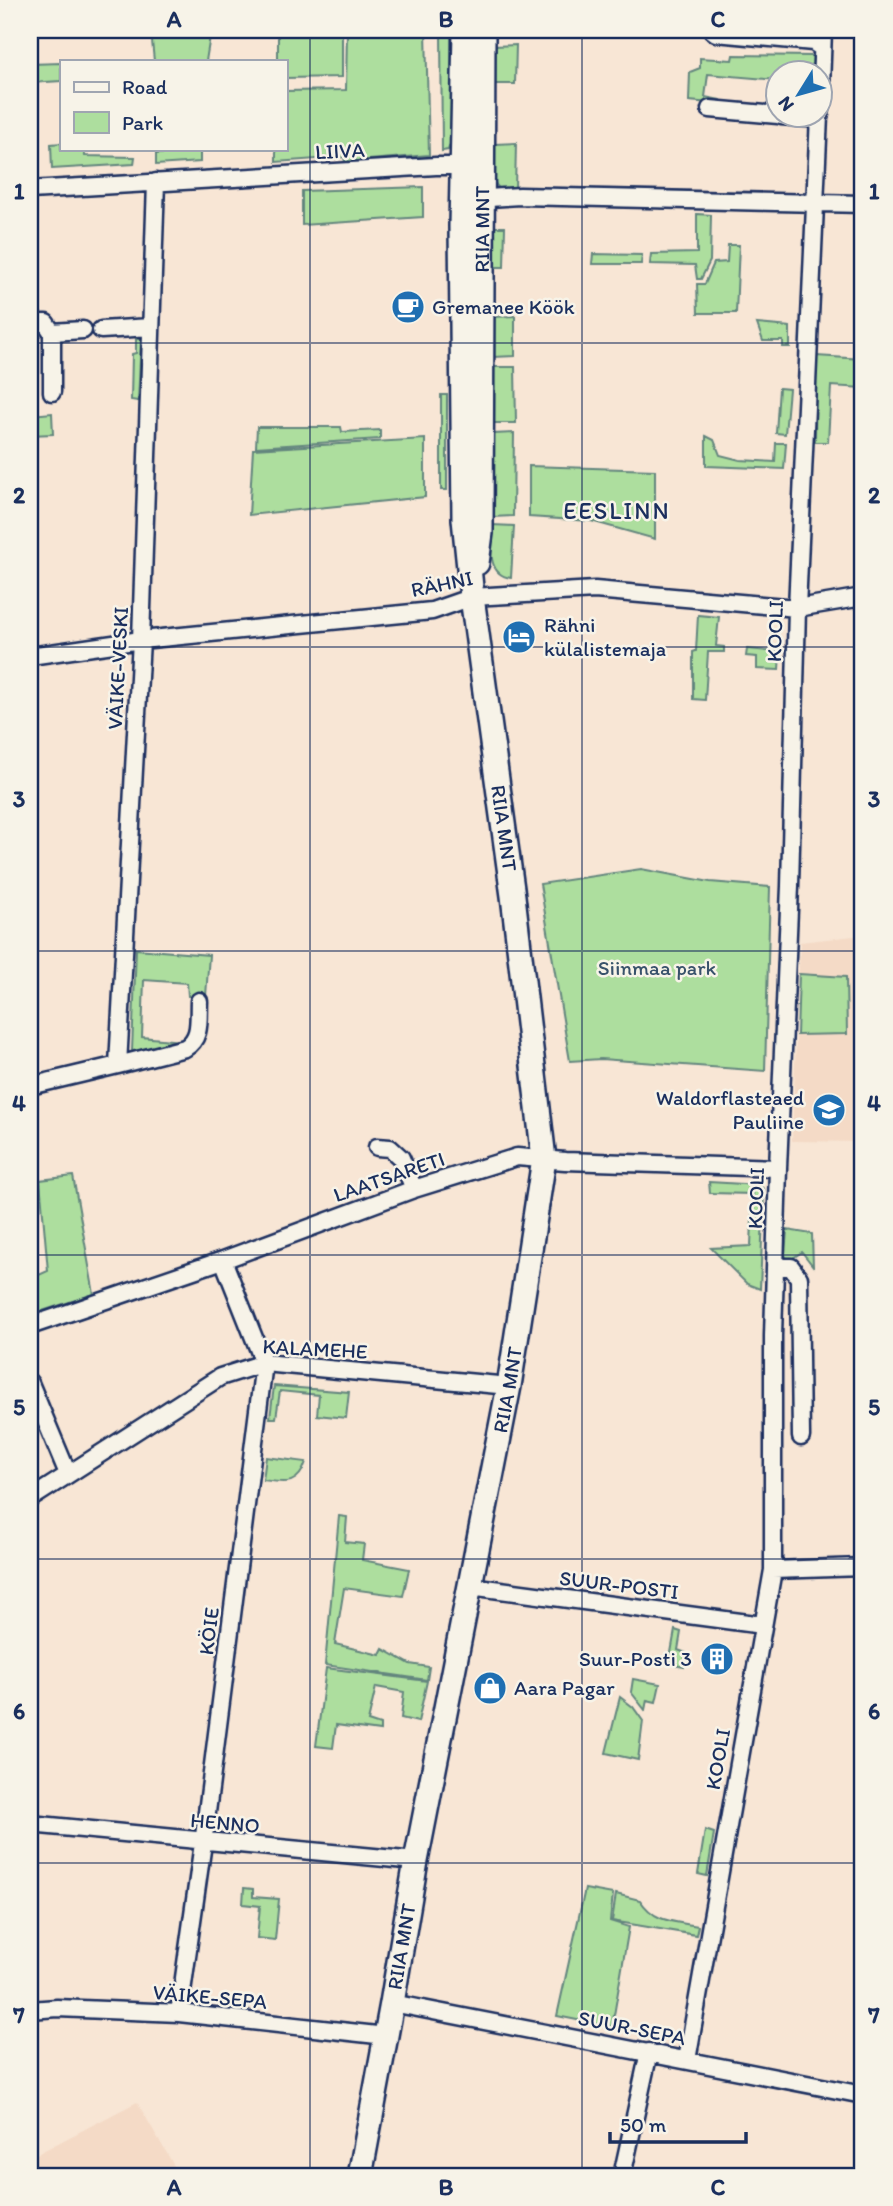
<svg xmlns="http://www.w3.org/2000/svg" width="893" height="2206" font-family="Itim,sans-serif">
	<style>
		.built { fill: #f4dac6 }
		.green { fill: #adde9e; stroke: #64867e; stroke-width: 2 }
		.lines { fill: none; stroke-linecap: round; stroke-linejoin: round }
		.minor-casing { stroke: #1b2f5e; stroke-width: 21 }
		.secondary-casing { stroke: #1b2f5e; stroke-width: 28 }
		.minor { stroke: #f7f3e8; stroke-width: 16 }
		.secondary { stroke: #f7f3e8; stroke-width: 23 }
		.grid { fill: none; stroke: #1b2f5e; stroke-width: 2; stroke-opacity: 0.55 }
		.labels { text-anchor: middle; stroke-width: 5; stroke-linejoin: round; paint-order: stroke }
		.street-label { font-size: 21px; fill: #1b2f5e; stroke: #f7f3e8 }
		.poi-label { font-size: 21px; fill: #1b2f5e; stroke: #f7f3e8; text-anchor: start }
		.park-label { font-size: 21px; fill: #38526b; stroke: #f7f3e8 }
		.quarter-label { font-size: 24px; letter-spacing: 2px; fill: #1b2f5e; stroke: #f7f3e8 }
		.neatline { fill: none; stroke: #1b2f5e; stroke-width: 2.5 }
		.grid-label { font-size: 23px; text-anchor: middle; font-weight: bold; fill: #1b2f5e }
	</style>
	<rect width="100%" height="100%" fill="#f8e6d5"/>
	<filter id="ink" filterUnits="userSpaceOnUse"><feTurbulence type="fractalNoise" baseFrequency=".0143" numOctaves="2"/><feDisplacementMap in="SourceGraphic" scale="14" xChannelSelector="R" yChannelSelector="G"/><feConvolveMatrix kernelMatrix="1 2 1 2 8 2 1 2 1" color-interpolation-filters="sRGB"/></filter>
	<g filter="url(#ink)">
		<!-- built -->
		<path class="built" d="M863,935v207l-71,-1 8,-199z
			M137,2102l43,74h-150v-36l7,14z"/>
		<!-- green -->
		<path class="green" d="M148,30h63l-5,31h-52l-3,-30z
			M278,30h64v47l-57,1v-17h-7z
			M347,30h79l3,125 -84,7 -1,-5 -68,5v-13h9v-58l61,-1z
			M441,30h10l1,108 -4,12 -6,1z
			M516,45l-1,39h-20l-1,-38z
			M733,55l80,1 -1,17 -34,1 -1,6 -69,-6 -3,23 16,3v4l-32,-3 1,-29 10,-4v-10l32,2z
			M61,63v18l-31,2v-19z
			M61,143v6h23l1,7 50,1 -1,7 -82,5 -1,-25z
			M516,143l-1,48c-4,0 -9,0 -13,-1 -14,-5 -8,-34 -7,-46z
			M180,149h20v13l-44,3v-11l24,-2z
			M423,187v30l-121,8v-34z
			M697,214l14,1 -1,46 -9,18h-4l-2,-14 -45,-1 1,-10 46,-1z
			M492,227h13l-1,40h-10z
			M728,245h11l-3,68h-38l-1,-29h8l9,-21 13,-1z
			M593,254l49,1 -1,9h-49z
			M515,316v40l-22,1v-40z
			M757,324l33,3v20h-7v-6h-20z
			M136,339h5l-3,62 -7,-1 1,-46 4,-1z
			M816,356l47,3v29l-32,-2 -3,56h-13z
			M494,367h21l1,56h-22z
			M779,388l10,1 -4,45 -9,-1z
			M441,395h6v95h-6z
			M30,407l1,8 21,-2 1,21 -23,1z
			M257,427h84l1,5 38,-2v9l-124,8z
			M514,433l-1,83 -21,1 1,-83z
			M706,436l8,4 6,15 20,5 35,2 1,-19h10l-2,26 -78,-3z
			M425,439v58l-176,18 4,-66z
			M529,466l126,4v69l-64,-18 -62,-4z
			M492,525l22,1 -3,52c-26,-3 -19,-34 -19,-53z
			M698,615l21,2 -3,29 8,1v5h-16l-3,48 -12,-1v-47l3,-1z
			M747,649l33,3 -1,18 -22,-1v-12l-11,-1z
			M641,869l69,13 60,5 -5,184 -164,-12 -31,2 -30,-177z
			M136,949l73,6 -3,41h-18l-1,-13 -43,-3 -2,57 39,4 -18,7 -31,3z
			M799,974l47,3 1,57 -50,1z
			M73,1176l21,118 -64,21v-36l18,-8 -8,-91z
			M709,1182l51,3 4,5 -4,99 -13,-5 -36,-36 40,-2 2,-52 -43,-1z
			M787,1230l25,4 1,32 -11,-14 -14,9 -3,-6z
			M274,1386l75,6 -3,26 -29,-3 2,-20 -39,-4 -4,27h-6z
			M266,1457l40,5c-8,25 -22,21 -43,18z
			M339,1516l8,1 -2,25 19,2 -2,16 47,9 -6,27 -59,-8 -9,56 45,11 3,-6 27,15 19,3 -2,13 -102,-15z
			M675,1630l6,2 -3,18 8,3 -2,14 -15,-3z
			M326,1668l101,13 -9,41 -17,-4 3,-26 -28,-5 -8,34 12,4v6l-44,-6 -3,23 -17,-2z
			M633,1679l27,5 -4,18 -9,-2 -2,10 -14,-18z
			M620,1697l13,10 10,14 -5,39 -32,-7z
			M705,1830l9,3 -7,43 -9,-2z
			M244,1888l9,1v8l26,2 -4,41 -18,-2 3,-32 -17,-2z
			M585,1889l28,5 -3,27 19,6 -17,100 -55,-11z
			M616,1894l24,6c15,23 33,21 58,26l-2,9 -84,-14z"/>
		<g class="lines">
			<defs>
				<path id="minor" d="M712,30l4,3 97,9 9,6
					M710,109l68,6
					M820,115l3,-85
					M781,116l38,3
					M30,190l406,-24h28l6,4
					M473,199l47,-3 343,8
					M30,323h16l6,9
					M101,330l50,-3
					M52,392v-60l31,-2
					M30,656l111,-16 291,-29 40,-14 123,-7 202,18 66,-11
					M118,1065l67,-17c17,-10 13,-29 14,-47
					M30,1086l88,-21 23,-425 15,-458
					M377,1147l13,1 11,10 13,31
					M775,1267h16l8,11 2,159
					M30,1326l193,-66 191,-71 103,-32 48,4 213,7
					M30,1383l38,91
					M30,1499l190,-122 44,-14 245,23
					M773,1570l90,-3
					M470,1586l293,39
					M30,1824l386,37
					M392,2003l471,92
					M30,2010l27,-2 122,5 207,23
					M179,2013l25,-177 60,-473 -41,-103
					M687,2060l86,-490v-234l5,-168 12,-282 7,-278 22,-492
					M622,2176l27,-124"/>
				<g id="secondary">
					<path id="s1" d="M477,563l4,-30 2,-503"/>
					<path id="s2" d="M360,2176l32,-173 24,-142 93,-475 35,-227 -31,-263 -41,-299 -8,-78 -3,-293 4,-196"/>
				</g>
			</defs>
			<!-- minor casing -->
			<use href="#minor" class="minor-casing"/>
			<!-- secondary casing -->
			<use href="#secondary" class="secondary-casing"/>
			<!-- minor -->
			<use href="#minor" class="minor"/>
			<!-- secondary -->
			<use href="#secondary" class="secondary"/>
		</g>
	</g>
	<!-- grid -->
	<path class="grid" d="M310,30v2146M582,30v2146M30,343h833M30,647h833M30,951h833M30,1255h833M30,1559h833M30,1863h833"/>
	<!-- icons -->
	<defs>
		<symbol id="cafe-disc" viewBox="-11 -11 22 22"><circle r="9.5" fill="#1f6fb2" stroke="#f7f3e8"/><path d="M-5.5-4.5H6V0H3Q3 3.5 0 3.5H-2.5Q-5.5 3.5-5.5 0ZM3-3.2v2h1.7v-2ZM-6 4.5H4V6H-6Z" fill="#fff"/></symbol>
		<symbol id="hotel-disc" viewBox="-11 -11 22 22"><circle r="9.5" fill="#1f6fb2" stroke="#f7f3e8"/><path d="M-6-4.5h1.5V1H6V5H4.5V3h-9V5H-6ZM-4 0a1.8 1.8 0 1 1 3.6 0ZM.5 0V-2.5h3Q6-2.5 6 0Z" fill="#fff"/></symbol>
		<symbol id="school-disc" viewBox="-11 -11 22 22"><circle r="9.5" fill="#1f6fb2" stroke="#f7f3e8"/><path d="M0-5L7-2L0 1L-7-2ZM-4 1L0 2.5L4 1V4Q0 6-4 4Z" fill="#fff"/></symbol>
		<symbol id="building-disc" viewBox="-11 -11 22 22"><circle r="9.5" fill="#1f6fb2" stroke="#f7f3e8"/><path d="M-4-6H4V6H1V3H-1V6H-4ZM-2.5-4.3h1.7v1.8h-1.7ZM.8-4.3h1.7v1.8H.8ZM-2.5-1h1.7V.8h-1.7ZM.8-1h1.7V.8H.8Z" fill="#fff"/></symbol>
		<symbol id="shop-disc" viewBox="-11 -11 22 22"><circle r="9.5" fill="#1f6fb2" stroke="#f7f3e8"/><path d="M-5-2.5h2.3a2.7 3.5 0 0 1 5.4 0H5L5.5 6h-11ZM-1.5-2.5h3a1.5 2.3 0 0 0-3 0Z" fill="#fff"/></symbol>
	</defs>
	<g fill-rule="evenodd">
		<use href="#cafe-disc" x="389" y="288" width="38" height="38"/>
		<use href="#hotel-disc" x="500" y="618" width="38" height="38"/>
		<use href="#school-disc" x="810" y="1091" width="38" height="38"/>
		<use href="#building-disc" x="698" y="1640" width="38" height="38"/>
		<use href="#shop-disc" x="471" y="1669" width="38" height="38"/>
	</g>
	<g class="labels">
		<!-- street labels -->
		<g class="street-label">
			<text transform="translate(340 151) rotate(-3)" y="7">LIIVA</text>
			<text dy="7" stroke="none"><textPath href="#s1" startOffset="334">RIIA MNT</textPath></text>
			<text transform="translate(442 584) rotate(-12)" y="7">RÄHNI</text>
			<text transform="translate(775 631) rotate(-88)" y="7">KOOLI</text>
			<text transform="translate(118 668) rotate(-87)" y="7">VÄIKE-VESKI</text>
			<text transform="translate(504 828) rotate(82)" y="7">RIIA MNT</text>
			<text transform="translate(389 1177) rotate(-19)" y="7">LAATSARETI</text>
			<text transform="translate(756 1198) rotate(-88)" y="7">KOOLI</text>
			<text transform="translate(315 1349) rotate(3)" y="7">KALAMEHE</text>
			<text dy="7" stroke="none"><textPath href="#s2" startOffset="800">RIIA MNT</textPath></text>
			<text transform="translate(619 1585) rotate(7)" y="7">SUUR-POSTI</text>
			<text transform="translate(209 1631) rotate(-83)" y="7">KÖIE</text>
			<text transform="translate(718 1759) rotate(-80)" y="7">KOOLI</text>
			<text transform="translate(225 1823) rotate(5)" y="7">HENNO</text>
			<text dy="7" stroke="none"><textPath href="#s2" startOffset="233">RIIA MNT</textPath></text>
			<text transform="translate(210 1997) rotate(5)" y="7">VÄIKE-SEPA</text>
			<text transform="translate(632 2028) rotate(11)" y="7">SUUR-SEPA</text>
		</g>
		<!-- poi labels -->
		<g class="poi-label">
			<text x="432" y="314">Gremanee Köök</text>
			<text x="544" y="632">Rähni<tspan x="544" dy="24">külalistemaja</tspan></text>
			<text x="804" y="1105" text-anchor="end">Waldorflasteaed<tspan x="804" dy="24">Pauliine</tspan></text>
			<text x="692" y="1666" text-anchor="end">Suur-Posti 3</text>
			<text x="514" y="1695">Aara Pagar</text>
		</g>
		<!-- park labels -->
		<g class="park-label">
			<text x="657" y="975">Siinmaa park</text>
		</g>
		<!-- quarter labels -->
		<g class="quarter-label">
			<text x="617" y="519">EESLINN</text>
		</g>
	</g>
	<!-- margin -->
	<rect width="893" height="2206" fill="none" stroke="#f7f3e8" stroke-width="77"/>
	<!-- legend -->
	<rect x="60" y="60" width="228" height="91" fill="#f7f3e8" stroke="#9fa5b1" stroke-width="2"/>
	<rect x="74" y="82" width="35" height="10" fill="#f7f3e8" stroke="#9fa5b1" stroke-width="2"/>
	<text x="122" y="94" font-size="21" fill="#1b2f5e">Road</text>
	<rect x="74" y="112" width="35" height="21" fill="#adde9e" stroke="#9fa5b1" stroke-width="2"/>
	<text x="122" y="130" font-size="21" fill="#1b2f5e">Park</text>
	<!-- north arrow -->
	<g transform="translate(799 94) rotate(233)"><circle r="33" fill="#f7f3e8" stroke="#9fa5b1" stroke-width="2"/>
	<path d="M0-5L12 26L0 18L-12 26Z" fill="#1f6fb2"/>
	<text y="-10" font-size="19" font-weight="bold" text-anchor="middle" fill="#1b2f5e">N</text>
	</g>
	<!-- scale -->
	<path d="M610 2132v10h136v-10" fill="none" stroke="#1b2f5e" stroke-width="3.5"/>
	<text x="620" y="2132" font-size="21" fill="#1b2f5e" stroke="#f7f3e8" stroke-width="5" paint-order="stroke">50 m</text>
	<rect x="38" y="38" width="816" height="2130" class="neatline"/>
	<g class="grid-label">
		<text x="174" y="27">A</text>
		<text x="446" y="27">B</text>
		<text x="718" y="27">C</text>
		<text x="19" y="199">1</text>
		<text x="874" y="199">1</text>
		<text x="19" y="503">2</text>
		<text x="874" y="503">2</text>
		<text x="19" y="807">3</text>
		<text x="874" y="807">3</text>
		<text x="19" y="1111">4</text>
		<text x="874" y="1111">4</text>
		<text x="19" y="1415">5</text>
		<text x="874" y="1415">5</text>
		<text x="19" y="1719">6</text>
		<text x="874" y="1719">6</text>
		<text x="19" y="2023">7</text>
		<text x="874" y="2023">7</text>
		<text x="174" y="2195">A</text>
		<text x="446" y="2195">B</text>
		<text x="718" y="2195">C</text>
	</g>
</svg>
